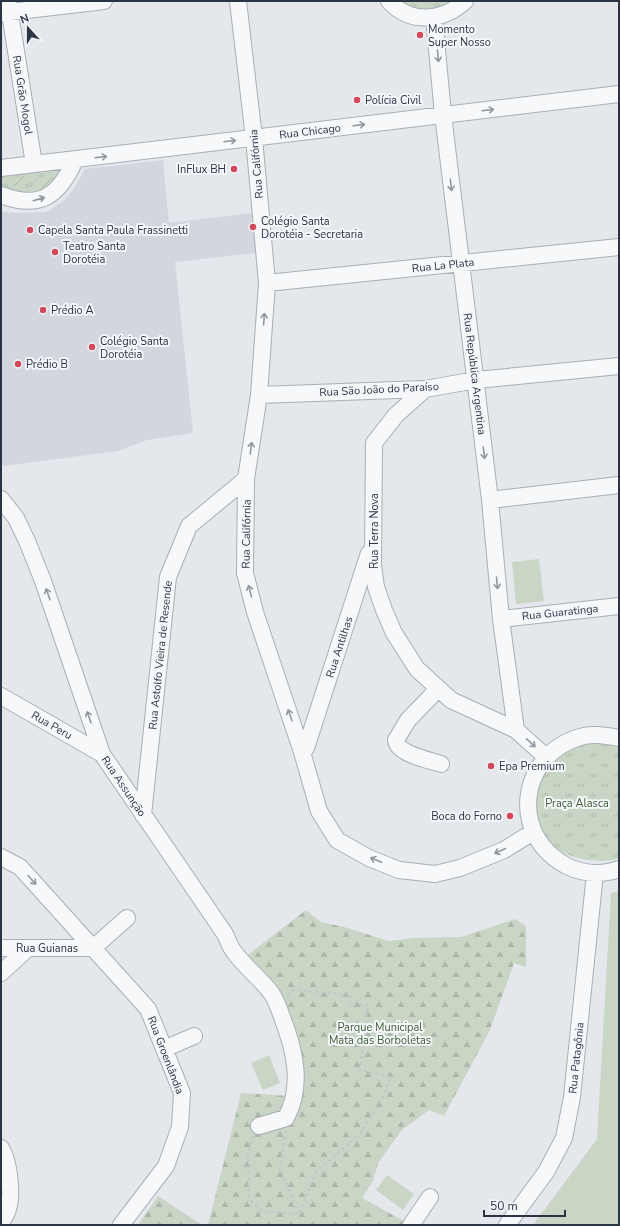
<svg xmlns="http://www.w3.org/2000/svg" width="620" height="1226" font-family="'Nunito Sans',sans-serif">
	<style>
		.built { fill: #d2d6de }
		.grass { fill: #c9d6c5 }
		.forest { fill: url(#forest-firs) }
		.park { fill: url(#park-tufts) }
		.garden { fill: url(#garden-furrows) }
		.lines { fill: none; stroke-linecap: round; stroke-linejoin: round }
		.minor-casing { stroke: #a9aeb7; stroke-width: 18 }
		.path { stroke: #c2c5cb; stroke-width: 2; stroke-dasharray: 3 3; stroke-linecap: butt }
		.minor { stroke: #f7f8fa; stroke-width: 16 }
		.oneway { stroke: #9196a0 }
		.poi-dot { fill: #d1495b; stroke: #f4f6f9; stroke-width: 1.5 }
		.labels { text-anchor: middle; stroke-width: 4; stroke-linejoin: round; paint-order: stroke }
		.poi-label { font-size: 11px; fill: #2b3445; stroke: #f4f6f9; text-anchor: start }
		.street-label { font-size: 11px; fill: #2b3445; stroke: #f4f6f9 }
		.park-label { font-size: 11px; fill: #3f6138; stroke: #f4f6f9 }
	</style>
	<defs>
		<pattern id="forest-firs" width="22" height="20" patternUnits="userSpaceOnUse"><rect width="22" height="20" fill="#c9d6c5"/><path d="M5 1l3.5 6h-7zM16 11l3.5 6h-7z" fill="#adb8ab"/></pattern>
		<pattern id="park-tufts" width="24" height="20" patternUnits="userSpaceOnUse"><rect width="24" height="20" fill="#c9d6c5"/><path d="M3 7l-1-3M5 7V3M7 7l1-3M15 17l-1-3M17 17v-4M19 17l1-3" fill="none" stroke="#adb8ab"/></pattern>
		<pattern id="garden-furrows" width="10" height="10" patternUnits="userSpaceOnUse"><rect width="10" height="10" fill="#c9d6c5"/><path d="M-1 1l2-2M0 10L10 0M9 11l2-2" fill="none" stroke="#adb8ab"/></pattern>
	</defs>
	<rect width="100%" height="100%" fill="#e4e7ec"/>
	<!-- built -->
	<path class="built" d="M163,160l6,63 83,-10 4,40 -81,9 18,171 -46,7 -29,11 -115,15 -2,-8v-246l19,1 27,-1 17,-12 9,-10 12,-21z"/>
	<!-- grass -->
	<path class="grass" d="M539,559l5,42 -28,3 -4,-42z
		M619,891v334h-86l64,-86 14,-246z
		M269,1055l11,28 -17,7 -12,-27z
		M387,1175l27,19 -11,16 -27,-20z"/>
	<!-- forest -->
	<path class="forest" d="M306,910l15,12 23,5 45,14 26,-3 46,-1 54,-18 11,7v41l-12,-4 -24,67 -46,86 -15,-6 -27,20 -24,33 -5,18 -11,17 49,27h-203l33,-132 49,3 3,-17 -9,-49 -39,-73z
		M158,1196l44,29h-64z"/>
	<!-- park -->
	<path class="park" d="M399,1h57c-27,10 -30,14 -57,0z
		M67,167l-4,8 -25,20 -37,-6v-15z
		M591,743h14l14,5v110c-10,4 -20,3 -30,2 -75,-8 -70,-106 2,-117z"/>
	<!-- garden -->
	<path class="garden" d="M37,172l-5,5 -14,5 -3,5 -8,-2 6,-6z
		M47,177h10l-14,12 -13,5 3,-7 9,-3z"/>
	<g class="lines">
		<defs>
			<path id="minor" d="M8,1l26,163
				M238,1l16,137 13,145 -8,112 -13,84 -1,94 10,39 47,140 17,59 18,29 32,18 30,12 36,4 25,-6 44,-18 29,-18
				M389,1c22,24 54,20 76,0
				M1,13l103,-12
				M434,17l9,98 47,385 11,119 15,111
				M1,168l618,-74
				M1,195c39,15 58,1 74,-35
				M267,283l352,-36
				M425,389l-29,26 -22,28 -1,122 3,22 8,23 10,23 23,36 34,31 65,30 30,27
				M259,395l166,-6 51,-9 143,-14
				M1,499l15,19 11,23 16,40 59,173 123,180c3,6 5,14 10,19 11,15 26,26 37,41 5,8 8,17 11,26 12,31 20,66 3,98l-27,8
				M490,500l129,-15
				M501,619l118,-13
				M438,689l-30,31 -12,20c1,14 33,20 45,24
				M1,696l101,58
				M619,738c-13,-2 -26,-5 -39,-1 -63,19 -71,101 -11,130 15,7 34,8 50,2
				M302,752l4,-4 63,-195
				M143,815l25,-238 21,-51 57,-47
				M1,857l19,10 128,142 34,84 -2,34 -14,39 -45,59
				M1,948h92
				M93,948l34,-30
				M1,973l26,-24
				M164,1049l30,-13
				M1,1148c8,13 12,46 7,61 -1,5 -5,10 -7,14
				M411,1225l19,-28
				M507,1225l39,-53 18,-34 8,-41 23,-224"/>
		</defs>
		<!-- minor casing -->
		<use href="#minor" class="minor-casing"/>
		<!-- path -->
		<path class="path" d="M26,188l14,-11
			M286,1131l-6,37 19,45
			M253,1136l-5,19 1,44 13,12 37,3 17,-42 44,-38 21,-33 10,-24 -31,-7 8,-65 -18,-1 1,-9 -57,-5 -7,6"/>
		<!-- minor -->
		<use href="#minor" class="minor"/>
	</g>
	<!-- one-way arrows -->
	<defs><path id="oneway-shaft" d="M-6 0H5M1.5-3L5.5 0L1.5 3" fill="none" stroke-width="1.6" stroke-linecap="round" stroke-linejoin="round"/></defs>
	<g class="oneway">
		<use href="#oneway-shaft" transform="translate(438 56) rotate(85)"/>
		<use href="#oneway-shaft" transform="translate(488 110) rotate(-7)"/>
		<use href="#oneway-shaft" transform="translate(359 125) rotate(-7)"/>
		<use href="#oneway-shaft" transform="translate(230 141) rotate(-7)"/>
		<use href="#oneway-shaft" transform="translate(101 157) rotate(-7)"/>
		<use href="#oneway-shaft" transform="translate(451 185) rotate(83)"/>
		<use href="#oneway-shaft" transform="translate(39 199) rotate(-16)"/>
		<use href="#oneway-shaft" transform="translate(264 319) rotate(-86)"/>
		<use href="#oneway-shaft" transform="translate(251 448) rotate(-82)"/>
		<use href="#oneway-shaft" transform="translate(484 453) rotate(83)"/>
		<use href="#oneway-shaft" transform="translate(497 583) rotate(85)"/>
		<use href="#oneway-shaft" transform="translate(250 591) rotate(-104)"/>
		<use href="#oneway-shaft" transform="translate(48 594) rotate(-109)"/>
		<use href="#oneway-shaft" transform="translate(290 715) rotate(-109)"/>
		<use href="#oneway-shaft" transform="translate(89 717) rotate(-109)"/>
		<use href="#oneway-shaft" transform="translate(531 743) rotate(43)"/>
		<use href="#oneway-shaft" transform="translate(500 851) rotate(156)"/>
		<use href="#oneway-shaft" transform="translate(376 860) rotate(-157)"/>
		<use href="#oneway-shaft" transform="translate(32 880) rotate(48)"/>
	</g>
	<!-- markers -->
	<g class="poi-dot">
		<circle cx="420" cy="35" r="4"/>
		<circle cx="357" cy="100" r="4"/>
		<circle cx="234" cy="169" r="4"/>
		<circle cx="253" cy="227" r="4"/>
		<circle cx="30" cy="230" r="4"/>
		<circle cx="55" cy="252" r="4"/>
		<circle cx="43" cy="310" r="4"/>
		<circle cx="92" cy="347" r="4"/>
		<circle cx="18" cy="364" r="4"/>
		<circle cx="491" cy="766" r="4"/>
		<circle cx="510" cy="816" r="4"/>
	</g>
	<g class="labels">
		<!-- poi labels -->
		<g class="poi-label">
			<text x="428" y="33">Momento<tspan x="428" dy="13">Super Nosso</tspan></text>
			<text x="365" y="104">Polícia Civil</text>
			<text x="226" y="173" text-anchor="end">InFlux BH</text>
			<text x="261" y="225">Colégio Santa<tspan x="261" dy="13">Dorotéia - Secretaria</tspan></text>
			<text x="38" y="234">Capela Santa Paula Frassinetti</text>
			<text x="63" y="250">Teatro Santa<tspan x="63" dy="13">Dorotéia</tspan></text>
			<text x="51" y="314">Prédio A</text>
			<text x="100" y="345">Colégio Santa<tspan x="100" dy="13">Dorotéia</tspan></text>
			<text x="26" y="368">Prédio B</text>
			<text x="499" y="770">Epa Premium</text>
			<text x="502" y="820" text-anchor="end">Boca do Forno</text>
		</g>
		<!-- street labels -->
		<g class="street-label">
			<text transform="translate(23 95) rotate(81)" y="4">Rua Grão Mogol</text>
			<text transform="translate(310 131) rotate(-7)" y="4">Rua Chicago</text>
			<text transform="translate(256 164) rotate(-95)" y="4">Rua Califórnia</text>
			<text transform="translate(443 265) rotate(-6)" y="4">Rua La Plata</text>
			<text transform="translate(475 374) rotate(83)" y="4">Rua República Argentina</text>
			<text transform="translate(379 389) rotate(-3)" y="4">Rua São João do Paraíso</text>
			<text transform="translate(374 531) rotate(-90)" y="4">Rua Terra Nova</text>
			<text transform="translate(246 534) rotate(-89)" y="4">Rua Califórnia</text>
			<text transform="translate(560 612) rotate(-6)" y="4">Rua Guaratinga</text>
			<text transform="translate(339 647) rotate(-72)" y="4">Rua Antilhas</text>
			<text transform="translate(160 655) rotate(-84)" y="4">Rua Astolfo Vieira de Resende</text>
			<text transform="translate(52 725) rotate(30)" y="4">Rua Peru</text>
			<text transform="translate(124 786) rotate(56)" y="4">Rua Assunção</text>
			<text x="47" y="952">Rua Guianas</text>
			<text transform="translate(166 1055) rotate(69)" y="4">Rua Groenlândia</text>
			<text transform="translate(576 1058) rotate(-84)" y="4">Rua Patagônia</text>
		</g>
		<!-- park labels -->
		<g class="park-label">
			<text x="577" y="807">Praça Alasca</text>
			<text x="380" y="1031">Parque Municipal<tspan x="380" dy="13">Mata das Borboletas</tspan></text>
		</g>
	</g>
	<!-- border -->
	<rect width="620" height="1226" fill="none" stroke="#2b3445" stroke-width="4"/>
	<!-- north arrow -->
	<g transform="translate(28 28) rotate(339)" stroke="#f4f6f9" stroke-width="3" paint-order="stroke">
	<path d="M0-3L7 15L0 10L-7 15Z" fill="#2b3445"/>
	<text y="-6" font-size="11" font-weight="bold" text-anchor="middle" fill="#2b3445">N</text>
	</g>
	<!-- scale -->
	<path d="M484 1210v6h81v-6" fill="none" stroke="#2b3445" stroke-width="2"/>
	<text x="490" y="1210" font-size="12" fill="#2b3445" stroke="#f4f6f9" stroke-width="3" paint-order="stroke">50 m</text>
</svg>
